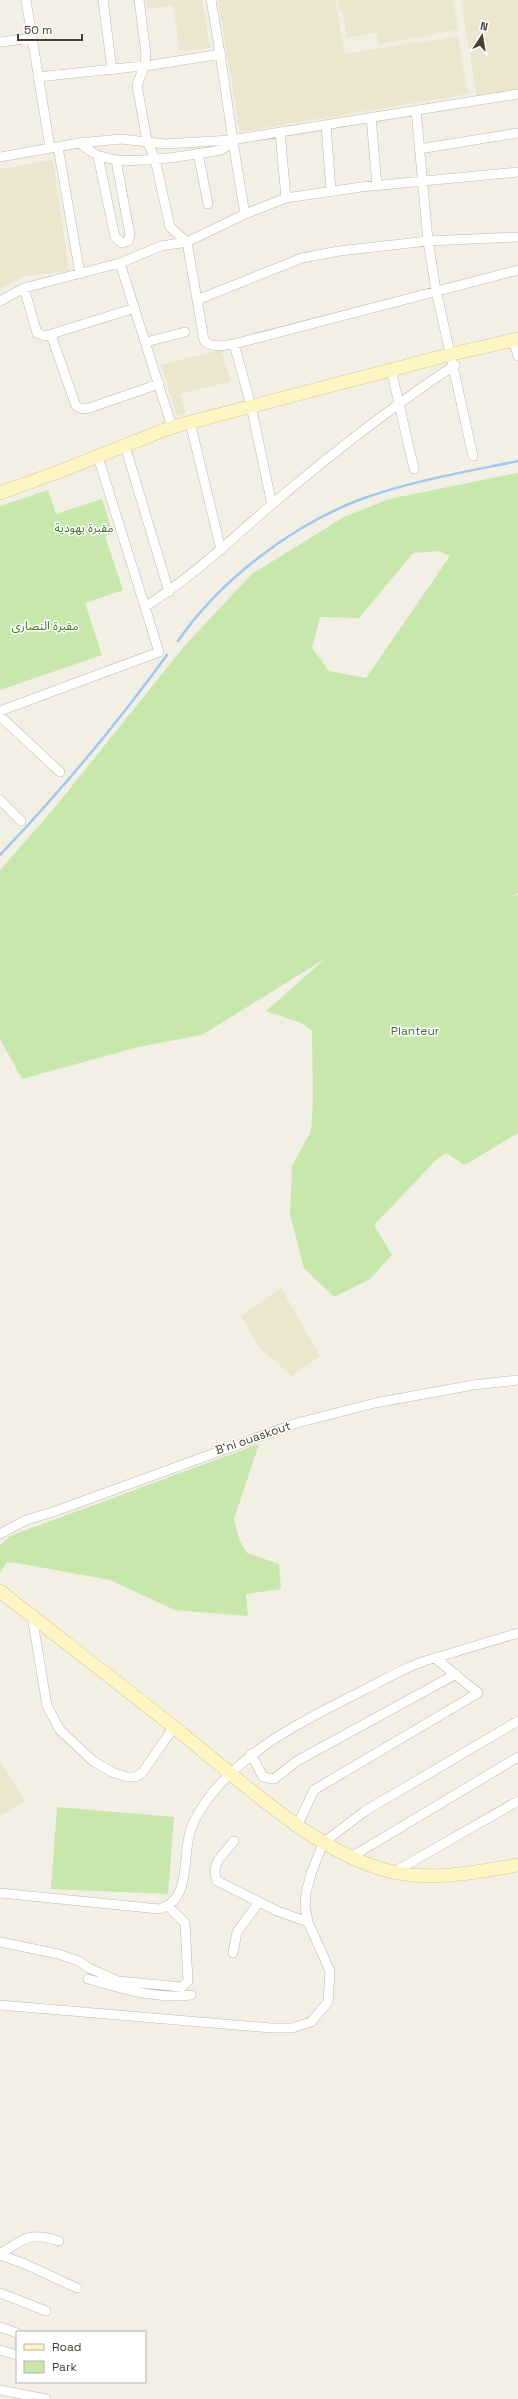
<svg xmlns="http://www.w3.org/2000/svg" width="518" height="2399" font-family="'Space Grotesk','Noto Sans Arabic',sans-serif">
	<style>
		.education { fill: #ece6cf }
		.green { fill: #c8e7ad; fill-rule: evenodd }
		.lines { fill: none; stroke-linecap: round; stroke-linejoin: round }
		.stream { stroke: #a1c9f0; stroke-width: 2.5 }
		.street-casing { stroke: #beb8a8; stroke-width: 10 }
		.secondary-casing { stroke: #d2c795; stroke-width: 14 }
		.street { stroke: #fff; stroke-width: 9 }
		.secondary { stroke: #fef5c3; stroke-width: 13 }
		.labels { text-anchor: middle; stroke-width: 3; stroke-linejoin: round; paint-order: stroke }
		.park-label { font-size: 12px; fill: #3f7628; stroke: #fff }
		.street-label { font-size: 12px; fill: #454035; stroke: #fff }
	</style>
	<rect width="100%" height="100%" fill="#f2efe5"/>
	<!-- education -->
	<path class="education" d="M146,0h56l8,48 -30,3 -7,-46 -26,4z
		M218,0h117l10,54 113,-18 10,58 -228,38z
		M337,0h116l6,30 -81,14 -2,-11 -29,5 -5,-28h-3z
		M461,0h57v90l-41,7z
		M53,160l16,111 -45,5 -24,13v-120z
		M221,350l10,31 -51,13 6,19 -9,3 -16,-51z
		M281,1288l39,68 -28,20 -32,-28 -19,-32z
		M0,1760l25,41 -25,15z"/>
	<!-- green -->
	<path class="green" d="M518,473v420l-5,3 5,-1v238l-53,32 -19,-12 -10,7 -62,65 18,30 -22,24 -36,18 -30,-29 -14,-53 2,-49 19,-35 2,-29 -1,-72 -11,-7 -35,-12 60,-53 -124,77 -64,12 -116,32 -22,-40v-169l51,-58 135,-168 66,-70 92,-57 45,-18zM439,551l11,5 -84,122 -37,-7 -17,-23 8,-31 39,1 54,-65z
		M48,490l8,24 46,-15 11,34 -8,3 18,54 -38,13 17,52 -102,35v-184z
		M259,1444l-25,75 5,20 8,14 32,11 2,25 -35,5 2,22 -73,-6 -65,-30 -93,-17 -10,-1 -7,11v-28l10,-9z
		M57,1807l117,10 -6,77 -117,-5z"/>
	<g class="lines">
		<!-- stream -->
		<path class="stream" d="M178,641c41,-60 113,-115 181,-141 51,-19 106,-28 159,-39
			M0,855c60,-63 116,-130 167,-200"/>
		<defs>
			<path id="street" d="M26,0l24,148
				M103,0l9,70
				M139,0l7,54 -1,11 -8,20 10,56 8,18 15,68 17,15 17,98c7,9 20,5 30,4l284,-74
				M211,0c13,71 21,143 34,214
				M0,42l32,-4
				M38,77l114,-12 69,-11
				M416,110l12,131 8,49 37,166
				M371,117l6,69
				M326,125l5,66
				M280,132l6,66
				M79,143c8,5 15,12 24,14 29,9 87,-2 118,-7l5,-3 5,-7
				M58,147l22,127
				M419,149l99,-16
				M198,153l10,51
				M98,156l17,81 7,6 6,-2 2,-6 -14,-75
				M0,157l79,-14 42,-4 44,5 66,-4 287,-46
				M120,263l52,164
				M24,288l13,45 8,3 90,-28
				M197,300l105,-42 37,-7 89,-10 90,-4
				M0,301l24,-13 96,-25 41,-17 26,-4 58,-28 41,-16 75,-11 157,-15
				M51,335l25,71 6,3 7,-1 70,-24
				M513,340l5,16
				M146,342l39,-10
				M234,344l17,62 21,99
				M391,369l23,100
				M190,422l31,128
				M125,446l44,146
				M146,606c46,-29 85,-66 125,-101 59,-50 120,-98 184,-140
				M0,711l159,-59 -61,-195
				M0,716l60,56
				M0,800l21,21
				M0,1534l26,-14 27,-8 244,-89 78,-20 98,-18 45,-5
				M32,1616l15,90 13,24 33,31 19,11 15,5h8l7,-4 32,-46
				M435,1658l83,-25
				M251,1754l12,23 11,2 23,-18 159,-87
				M234,1841c-11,14 -24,22 -17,40l60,30 31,11
				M351,1857l167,-100
				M394,1872l124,-71
				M0,1893l159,16c31,-8 24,-47 30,-73 3,-14 12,-28 21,-40 39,-50 100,-79 156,-107 23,-12 45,-25 69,-31l43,35 -164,97 -16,34
				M0,1942l58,12 21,7 10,7 29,13 64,6 6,-6 -3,-58 -16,-16
				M233,1953l4,-21 22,-30
				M88,1979c35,10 66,20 103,16
				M0,2005l271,23h21l19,-6 17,-20 2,-31 -22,-49 -3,-16 1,-13 5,-19 12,-31 42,-32 153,-90
				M0,2254c24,-15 29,-23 59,-13
				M0,2255l25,9 52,24
				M0,2293l46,18
				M0,2327l17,6
				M0,2350l17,5
				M0,2390l46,9"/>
			<path id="secondary" d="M0,493l61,-22 111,-44 280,-73 66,-15
				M0,1591c62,49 125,97 186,146 60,48 131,117 207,135 41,9 85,0 125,-7"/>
		</defs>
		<!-- street casing -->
		<use href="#street" class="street-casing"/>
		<!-- secondary casing -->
		<use href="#secondary" class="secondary-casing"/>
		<!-- street -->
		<use href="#street" class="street"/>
		<!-- secondary -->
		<use href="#secondary" class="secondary"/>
	</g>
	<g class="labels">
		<!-- park labels -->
		<g class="park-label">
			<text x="84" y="532">مقبرة يهودية</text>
			<text x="45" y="630">مقبرة النصارى</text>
			<text x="415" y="1035">Planteur</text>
		</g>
		<!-- street labels -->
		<g class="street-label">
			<text transform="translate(253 1438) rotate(-19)" y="4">B'ni ouaskout</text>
		</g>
	</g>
	<!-- legend -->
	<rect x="16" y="2331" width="130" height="52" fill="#ffffff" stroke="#b5b3ae"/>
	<rect x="24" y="2344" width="20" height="6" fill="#fef5c3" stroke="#b5b3ae"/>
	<text x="52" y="2351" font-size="12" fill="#454035">Road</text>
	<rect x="24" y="2361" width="20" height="12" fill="#c8e7ad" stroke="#b5b3ae"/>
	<text x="52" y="2371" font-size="12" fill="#454035">Park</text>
	<!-- north arrow -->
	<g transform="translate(482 36) rotate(12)" stroke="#ffffff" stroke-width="3" paint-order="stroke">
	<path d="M0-3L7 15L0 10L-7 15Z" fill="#454035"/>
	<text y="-6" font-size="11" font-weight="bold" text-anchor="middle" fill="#454035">N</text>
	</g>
	<!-- scale -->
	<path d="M18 34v6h64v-6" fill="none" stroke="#454035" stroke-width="2"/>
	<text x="24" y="34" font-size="12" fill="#454035" stroke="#ffffff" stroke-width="3" paint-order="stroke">50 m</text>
</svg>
